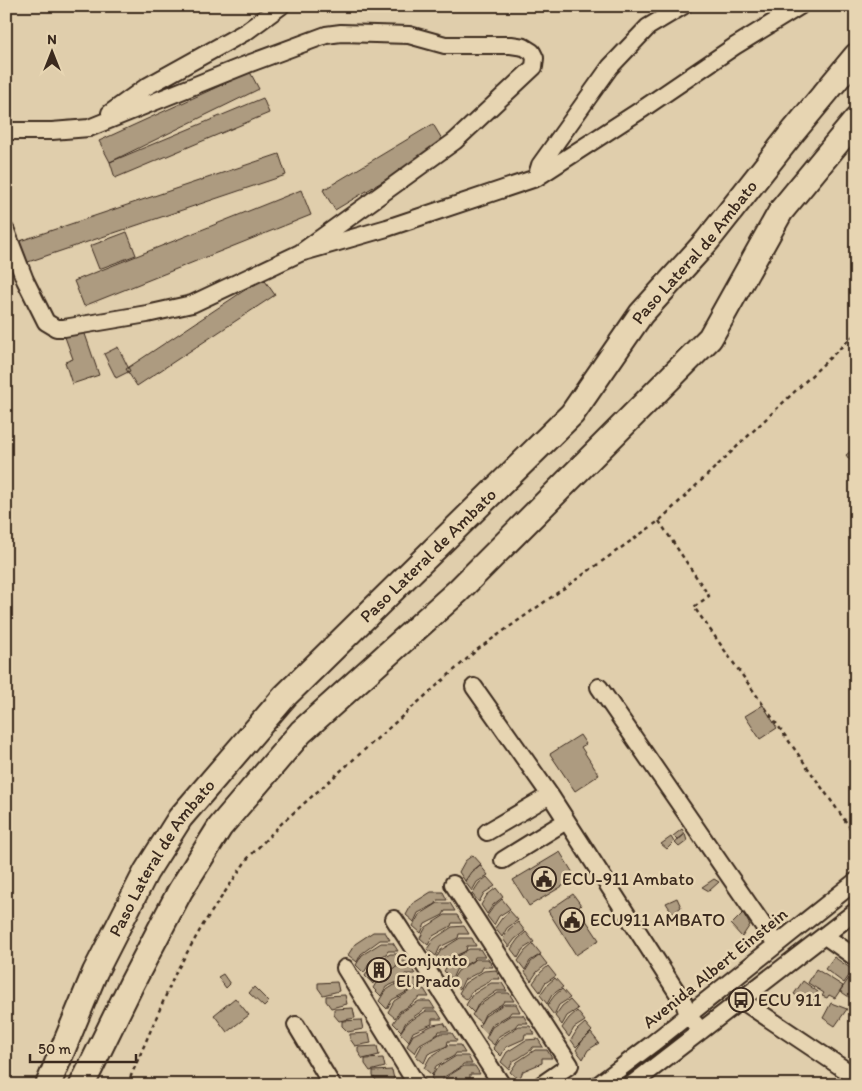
<svg xmlns="http://www.w3.org/2000/svg" width="862" height="1091" font-family="Itim,sans-serif">
	<style>
		.building { fill: #ad9b80; stroke: #3b2a1e }
		.lines { fill: none; stroke-linecap: round; stroke-linejoin: round }
		.minor-casing { stroke: #3b2a1e; stroke-width: 20 }
		.highway-casing { stroke: #3b2a1e; stroke-width: 28 }
		.path { stroke: #3b2a1e; stroke-width: 2.5; stroke-dasharray: 4 4; stroke-linecap: butt }
		.minor { stroke: #e7d5b2; stroke-width: 16 }
		.highway { stroke: #e7d5b2; stroke-width: 24 }
		.labels { text-anchor: middle; stroke-width: 5; stroke-linejoin: round; paint-order: stroke }
		.street-label { font-size: 18px; fill: #3b2a1e; stroke: #e7d5b2 }
		.poi-label { font-size: 18px; fill: #3b2a1e; stroke: #e7d5b2; text-anchor: start }
	</style>
	<rect width="100%" height="100%" fill="#e0ceac"/>
	<filter id="ink" filterUnits="userSpaceOnUse"><feTurbulence type="fractalNoise" baseFrequency=".02" numOctaves="2"/><feDisplacementMap in="SourceGraphic" scale="10" xChannelSelector="R" yChannelSelector="G"/><feConvolveMatrix kernelMatrix="1 2 1 2 8 2 1 2 1" color-interpolation-filters="sRGB"/></filter>
	<g filter="url(#ink)">
		<!-- building -->
		<path class="building" d="M250,72l9,17 -149,73 -11,-21z
			M263,98l6,15 -154,65 -5,-16z
			M433,124l12,20 -110,66 -12,-20z
			M279,154l7,21 -261,88 -8,-21z
			M301,190l10,25 -227,91 -10,-25z
			M127,232l9,23 -37,14 -9,-23z
			M263,278l12,17 -138,91 -11,-17z
			M84,331l15,44 -27,9 -7,-22 8,-3 -8,-22z
			M118,347l12,24 -14,7 -12,-24z
			M851,451l5,7v10l-10,-13z
			M763,705l14,23 -17,11 -15,-23z
			M580,735l6,9 -5,3 18,28 -24,16 -25,-37z
			M682,829l3,5 -8,6 -4,-4z
			M685,834l2,7 -8,6 -4,-4z
			M671,837l3,5 -7,7 -6,-5z
			M560,852l16,26 -47,28 -16,-26z
			M473,855l8,9 -10,8 -6,9 -6,-9 6,-11z
			M480,865l8,10 -11,7 -5,9 -7,-9 7,-10z
			M487,877l8,9 -11,7 -5,9 -7,-8 7,-11z
			M714,879l5,3 -10,9 -7,-4z
			M496,888l7,9 -10,8 -6,9 -6,-9 6,-10z
			M431,892h12l4,8h-10l-1,4 -18,9 -4,9 -8,-7 6,-11z
			M573,894l8,11 -3,3 21,32 -23,15 -28,-44z
			M677,898l4,9 -8,7 -7,-11z
			M502,899l8,10 -11,7 -5,9 -7,-9 7,-10z
			M438,903h12l5,8h-10l-2,4 -18,9 -4,9 -8,-7 6,-11z
			M510,911l8,9 -11,8 -5,9 -7,-9 7,-10z
			M743,913l7,12 -8,12 -11,-12z
			M445,915h12l5,8h-10l-1,3 -18,10 -5,9 -8,-7 6,-11z
			M518,922l7,9 -10,8 -6,8 -6,-8 6,-10z
			M464,926l5,8h-10l-1,4 -18,9 -4,9 -9,-7 7,-10 18,-12z
			M373,932h12l5,8h-10l-19,14 -4,8 -9,-7 7,-11z
			M526,932l8,10 -11,7 -5,9 -7,-9 7,-10z
			M460,938h12l4,8h-9l-1,5 -18,8 -5,9 -8,-8 6,-10z
			M381,943h12l5,8h-10l-2,3 -17,10 -5,9 -8,-8 6,-10z
			M533,944l8,10 -11,7 -5,9 -7,-9 7,-10z
			M469,949h11l5,8h-10l-1,3 -18,10 -4,9 -8,-8 6,-10z
			M390,954h12l5,8h-10l-1,5 -19,8 -4,9 -8,-8 6,-10z
			M540,955l7,9 -10,8 -6,9 -6,-9 6,-10z
			M834,957l19,13 -9,13 -19,-14z
			M476,959h12l5,8h-10l-2,4 -17,9 -4,9 -9,-7 7,-11z
			M398,966h12l5,8h-10l-1,5 -18,8 -5,9 -8,-8 6,-10z
			M548,966l8,10 -11,7 -5,9 -7,-9 7,-10z
			M816,969l27,17 -8,12 -6,-3 -2,3 -5,-2 2,-3 -16,-10z
			M496,970l4,9h-9l-2,3 -18,10 -4,8 -8,-7 6,-10 19,-12z
			M223,974l7,10 -4,4 -8,-11z
			M852,974l4,3v17l-4,5 -12,-8z
			M555,978l8,9 -11,8 -5,9 -7,-9 7,-10z
			M404,979h12l5,8h-10l-1,3 -18,10 -5,9 -8,-8 6,-10z
			M803,981l15,11 -9,13 -15,-11z
			M337,982l2,9 -16,4 -5,-7v-5z
			M491,983h11l5,8h-10l-19,13 -4,9 -8,-8 6,-10z
			M254,987l15,15 -5,5 -15,-14z
			M413,989h11l5,8h-9l-14,11 -6,3 -5,7 -7,-6 6,-11z
			M562,989l8,9 -11,7 -5,10 -7,-9 7,-10z
			M498,993h11l5,8h-10l-2,3 -17,10 -4,9 -9,-8 7,-10z
			M345,995l2,9 -16,4 -5,-7v-5z
			M235,998l14,17 -22,17 -13,-17z
			M570,1000l8,9 -11,7 -5,9 -7,-9 7,-10z
			M419,1001h11l5,8h-10l-19,13 -5,9 -8,-8 7,-10z
			M831,1003l16,6 -12,17 -12,-8z
			M504,1004h12l4,8h-9l-2,3 -17,10 -5,9 -8,-8 6,-10z
			M353,1008l2,10 -16,3 -5,-6v-6z
			M426,1011h11l5,8h-10v5l-19,8 -4,9 -9,-8 7,-10z
			M577,1011l8,10 -11,7 -5,9 -7,-9 7,-10z
			M511,1015h12l5,8h-10l-3,4 -16,9 -5,9 -8,-7 6,-11z
			M361,1020l2,9 -15,3 -6,-6v-5z
			M444,1023l5,8h-10l-1,3 -18,10 -5,9 -8,-7 6,-11 20,-10z
			M585,1023l7,8 -16,16 -5,-7 6,-10z
			M519,1026h11l5,8h-10l-1,5 -18,8 -5,9 -8,-8 7,-10z
			M369,1033l2,10 -16,3 -5,-7v-5z
			M441,1033h11l5,8h-9l-1,5 -19,8 -4,9 -8,-7 6,-11z
			M591,1033l8,10 -11,7 -5,9 -7,-9 7,-10z
			M538,1039l5,8h-10l-2,3 -12,8 -6,3 -4,8 -8,-7 6,-10 19,-12z
			M449,1045h11l5,8h-9l-2,3 -18,10 -4,9 -8,-7 6,-11z
			M377,1046l2,9 -16,4 -5,-7v-5z
			M535,1050h12l5,8h-10v5l-19,8 -4,9 -9,-8 7,-10z
			M456,1056h12l4,8h-9l-2,3 -17,10 -4,8h-2l-7,-7 6,-10z
			M383,1058l2,9 -15,4 -5,-7v-5z
			M464,1066h11l5,8h-10v5l-13,6h-17l5,-7z
			M392,1070l2,9 -16,4 -5,-7v-5z
			M470,1079h11l4,6h-24z
			M399,1081l1,4h-20v-1z"/>
		<g class="lines">
			<defs>
				<path id="minor" d="M110,113l36,-26 101,-56 34,-25
					M6,131h46l37,-3 159,-64 78,-29 15,-2 68,2 36,10h66l13,2 8,5 3,6 -1,9 -79,74 -155,112 87,-25 149,-50 108,-70 91,-62 65,-40
					M536,178l4,-13 70,-98 38,-40 35,-21
					M6,231l19,49 21,42 10,6h8l83,-14 45,-10 108,-51
					M474,687l76,108 134,208 4,12 13,16
					M599,687l177,257
					M487,832l63,-37
					M503,860l63,-39
					M453,884l117,181 -29,20
					M394,919l108,166
					M825,936l31,22
					M345,968l72,117
					M741,1000l115,77
					M296,1025l36,60
					M598,1085l54,-41 204,-163
					M631,1085l225,-174"/>
				<g id="highway">
					<path id="s1" d="M48,1085l47,-113 51,-100 34,-54 105,-122 287,-282 69,-100 66,-73 86,-109 63,-76"/>
					<path d="M82,1085l50,-102 48,-92 40,-64 81,-95 157,-141 252,-253 71,-127 75,-91"/>
				</g>
			</defs>
			<!-- minor casing -->
			<use href="#minor" class="minor-casing"/>
			<!-- highway casing -->
			<use href="#highway" class="highway-casing"/>
			<!-- path -->
			<path class="path" d="M659,521l50,75 -15,11 162,229
				M127,1085l49,-113 28,-49 44,-65 34,-35 196,-174 181,-128 197,-188"/>
			<!-- minor -->
			<use href="#minor" class="minor"/>
			<!-- highway -->
			<use href="#highway" class="highway"/>
		</g>
	</g>
	<!-- icons -->
	<defs>
		<symbol id="civic-ring" viewBox="-11 -11 22 22"><circle r="9.5" fill="#e7d5b2" stroke="#3b2a1e" stroke-width="1.5"/><path d="M-.6-6.5H3V-4.5H.6V-3L4-1V1h2V6H-6V1h2V-1L-.6-3ZM-1.2 2.5V6h2.4V2.5Z" fill="#3b2a1e"/></symbol>
		<symbol id="building-ring" viewBox="-11 -11 22 22"><circle r="9.5" fill="#e7d5b2" stroke="#3b2a1e" stroke-width="1.5"/><path d="M-4-6H4V6H1V3H-1V6H-4ZM-2.5-4.3h1.7v1.8h-1.7ZM.8-4.3h1.7v1.8H.8ZM-2.5-1h1.7V.8h-1.7ZM.8-1h1.7V.8H.8Z" fill="#3b2a1e"/></symbol>
		<symbol id="bus-ring" viewBox="-11 -11 22 22"><circle r="9.5" fill="#e7d5b2" stroke="#3b2a1e" stroke-width="1.5"/><path d="M-5-6H5V4H4V6H2V4H-2V6H-4V4H-5ZM-3.5-4V0h7V-4ZM-3.5 1.2v1.5H-2V1.2ZM2 1.2v1.5H3.5V1.2Z" fill="#3b2a1e"/></symbol>
	</defs>
	<g fill-rule="evenodd">
		<use href="#civic-ring" x="530" y="865" width="28" height="28"/>
		<use href="#civic-ring" x="558" y="906" width="28" height="28"/>
		<use href="#building-ring" x="365" y="956" width="28" height="28"/>
		<use href="#bus-ring" x="727" y="986" width="28" height="28"/>
	</g>
	<g class="labels">
		<!-- street labels -->
		<g class="street-label">
			<text dy="6" stroke="none"><textPath href="#s1" startOffset="1065">Paso Lateral de Ambato</textPath></text>
			<text dy="6" stroke="none"><textPath href="#s1" startOffset="660">Paso Lateral de Ambato</textPath></text>
			<text dy="6" stroke="none"><textPath href="#s1" startOffset="255">Paso Lateral de Ambato</textPath></text>
			<text transform="translate(715 968) rotate(-39)" y="6">Avenida Albert Einstein</text>
		</g>
		<!-- poi labels -->
		<g class="poi-label">
			<text x="562" y="885">ECU-911 Ambato</text>
			<text x="590" y="926">ECU911 AMBATO</text>
			<text x="396" y="966">Conjunto<tspan x="396" dy="21">El Prado</tspan></text>
			<text x="758" y="1006">ECU 911</text>
		</g>
	</g>
	<!-- margin -->
	<rect width="862" height="1091" fill="none" stroke="#e7d5b2" stroke-width="25"/>
	<rect x="12" y="12" width="837" height="1066" fill="none" stroke="#3b2a1e" stroke-width="2" filter="url(#ink)"/>
	<!-- north arrow -->
	<g transform="translate(52 52)" stroke="#e7d5b2" stroke-width="4" paint-order="stroke">
	<path d="M0-4L9 19L0 12L-9 19Z" fill="#3b2a1e"/>
	<text y="-8" font-size="14" font-weight="bold" text-anchor="middle" fill="#3b2a1e">N</text>
	</g>
	<!-- scale -->
	<path d="M30 1054v8h106v-8" fill="none" stroke="#3b2a1e" stroke-width="2.5"/>
	<text x="38" y="1054" font-size="15" fill="#3b2a1e" stroke="#e7d5b2" stroke-width="4" paint-order="stroke">50 m</text>
</svg>
